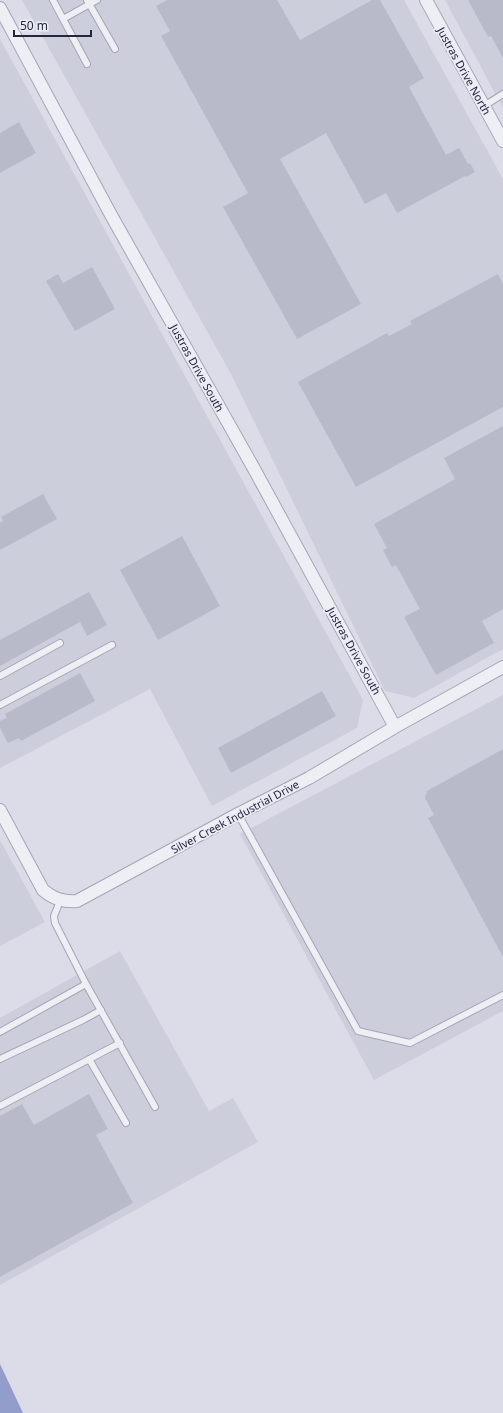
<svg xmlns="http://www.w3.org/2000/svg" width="503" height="1413" font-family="'Noto Sans',sans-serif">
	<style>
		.built { fill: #cdcedc }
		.water { fill: #929dcb }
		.building { fill: #b8baca }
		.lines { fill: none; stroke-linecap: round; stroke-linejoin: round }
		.service-casing { stroke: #a4a5b4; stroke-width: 8 }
		.minor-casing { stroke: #a4a5b4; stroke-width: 14 }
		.service { stroke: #eeeff5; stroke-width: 6 }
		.minor { stroke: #eeeff5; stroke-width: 12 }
		.labels { text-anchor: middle; stroke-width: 3.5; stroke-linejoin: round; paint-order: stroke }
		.street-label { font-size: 11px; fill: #24263e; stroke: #eaecf5 }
	</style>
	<rect width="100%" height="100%" fill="#dbdce7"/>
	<!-- built -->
	<path class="built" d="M22,0h382l99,179v470l-89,49 -29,-7 -154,-317z
		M445,0h58v108z
		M0,39l363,661 -6,28 -145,78 -62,-117 -150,79z
		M503,695v316l-129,69 -134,-246z
		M0,840l45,82 -45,24z
		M120,951l89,160 24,-13 25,44 -258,143v-267z"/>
	<!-- water -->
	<path class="water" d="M0,1364l23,49h-23z"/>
	<!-- building -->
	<path class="building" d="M167,0h110l23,40 72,-40h8l44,78 -15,9 37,68 13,-7 9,16 2,-1 5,9 -9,5 -1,-1 -68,37 -11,-20 -21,11 -39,-71 -46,26 81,145 -64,35 -74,-132 25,-14 -87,-157 9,-5 -14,-25z
		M468,0h35v58l-12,-22 -3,1z
		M19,122l17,31 -36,20v-40z
		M92,267l23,42 -40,22 -29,-50 12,-7 5,9z
		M498,274l5,10v123l-147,80 -58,-105 89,-49 2,3 23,-12 -2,-3z
		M503,426v183l-21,12 12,22 -58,32 -32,-58 16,-8 -24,-44 -4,2 -9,-17 4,-2 -13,-24 81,-45 -11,-21z
		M43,494l14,25 -57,31v-27l3,-2 -2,-4z
		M182,536l38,70 -62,34 -38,-70z
		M89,592l18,33 -20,11 -7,-14 -80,44v-26z
		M80,673l15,28 -74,40 -2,-3 -11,5 -8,-15v-7l7,-3 -2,-4z
		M322,691l14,25 -105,57 -13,-25z
		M503,749v208l-75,-139 6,-3 -9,-17 2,-7z
		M89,1094l19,35 -12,6 37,68 -133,74v-161l22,-12 12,21z"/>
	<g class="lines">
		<defs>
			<path id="service" d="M53,0l10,19 34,-19
				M87,0l28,49
				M63,19l24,45
				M484,106l19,-12
				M0,676l60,-33
				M0,705l112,-60
				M238,814l120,217 52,12 93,-48
				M60,901l-6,15 1,7 31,61 69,123
				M0,1032l86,-48
				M0,1059l83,-39 18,-10
				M89,1059l37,64
				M0,1106l120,-63"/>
			<path id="minor" d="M426,0l77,141
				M0,8l111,207 142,252 142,260
				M0,810l43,80c11,9 20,12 34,11l161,-87 71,-36 86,-51 108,-60"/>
		</defs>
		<!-- service casing -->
		<use href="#service" class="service-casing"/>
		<!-- minor casing -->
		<use href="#minor" class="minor-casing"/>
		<!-- service -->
		<use href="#service" class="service"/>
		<!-- minor -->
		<use href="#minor" class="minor"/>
	</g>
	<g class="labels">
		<!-- street labels -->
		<g class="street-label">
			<text transform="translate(464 71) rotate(61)" y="4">Justras Drive North</text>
			<text transform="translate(197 368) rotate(61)" y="4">Justras Drive South</text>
			<text transform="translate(354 651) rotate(61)" y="4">Justras Drive South</text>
			<text transform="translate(235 817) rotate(-28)" y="4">Silver Creek Industrial Drive</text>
		</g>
	</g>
	<!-- scale -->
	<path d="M14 30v6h77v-6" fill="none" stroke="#24263e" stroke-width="2"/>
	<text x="20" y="30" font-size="12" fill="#24263e" stroke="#eaecf5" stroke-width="3" paint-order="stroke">50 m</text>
</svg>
